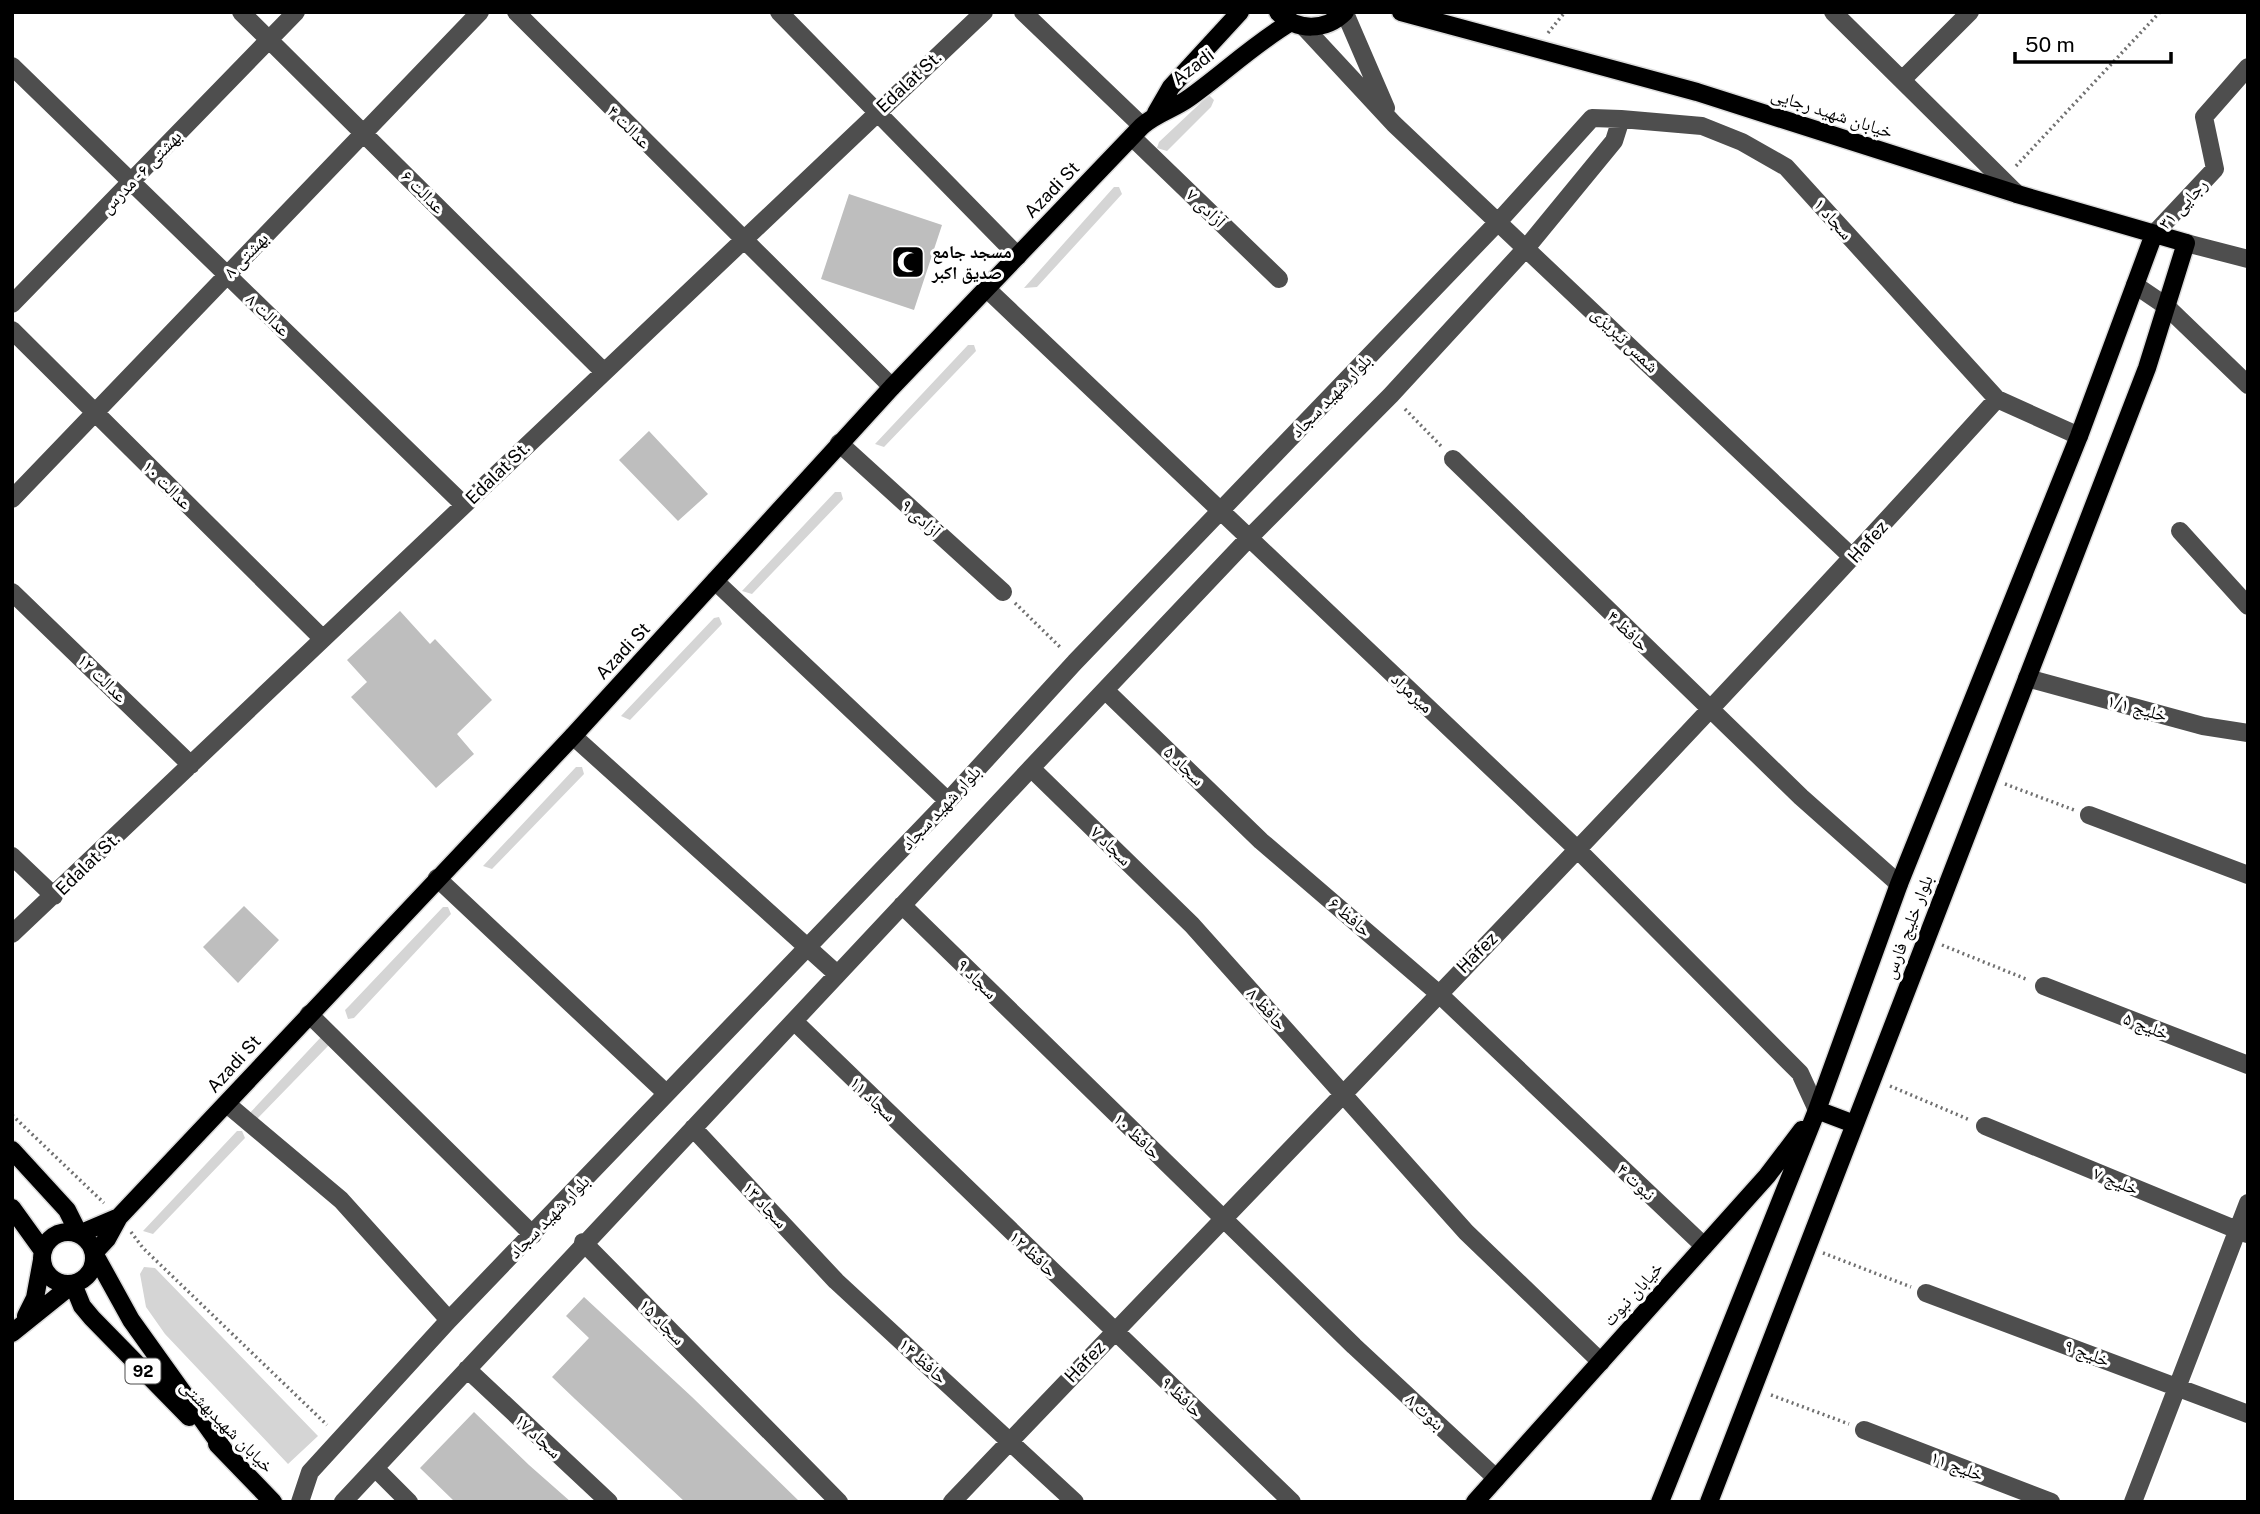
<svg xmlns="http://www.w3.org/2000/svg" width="2260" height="1514" font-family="'Public Sans','Noto Naskh Arabic',sans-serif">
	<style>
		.green { fill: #d5d5d5 }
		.building { fill: #bebebe }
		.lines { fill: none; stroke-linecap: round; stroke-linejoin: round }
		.major-casing { stroke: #dbdbdb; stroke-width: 21 }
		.path { stroke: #707070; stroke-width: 3.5; stroke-dasharray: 2 3.5; stroke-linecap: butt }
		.minor { stroke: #4e4e4e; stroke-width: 18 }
		.major { stroke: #000; stroke-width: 18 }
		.labels { text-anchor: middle; stroke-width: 6; stroke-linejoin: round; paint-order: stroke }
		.shield { fill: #fff; stroke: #4c4c4c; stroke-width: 2 }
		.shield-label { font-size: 16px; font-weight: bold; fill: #000 }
		.street-label { font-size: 18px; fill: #000; stroke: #fff }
		.poi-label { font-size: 18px; font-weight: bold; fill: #000; stroke: #fff; text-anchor: start }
	</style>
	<rect width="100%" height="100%" fill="#fff"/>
	<!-- green -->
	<path class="green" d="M1209,95l5,5 -3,7 -44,44 -10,-3 2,-6z
		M1114,187h5l3,7 -85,93 -13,1z
		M968,345h6l2,6 -92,96 -9,-3z
		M835,492h6l2,7 -91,95 -10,-3z
		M719,617l3,7 -92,96 -9,-4 93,-98z
		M576,767h6l2,7 -92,95 -9,-3z
		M443,907h5l3,7 -97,104 -6,1 -3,-9 5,-5z
		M321,1037l9,4 -2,5 -71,73 -9,-4z
		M237,1131h5l3,7 -92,96 -10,-3z
		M144,1267l11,1 163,168 -30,28 -123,-130 -19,-27 -6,-33z"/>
	<!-- building -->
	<path class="building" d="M849,194l93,31 -28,85 -93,-31z
		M649,431l59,63 -30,27 -59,-61z
		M400,611l30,33 5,-5 57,61 -35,34 17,20 -38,34 -85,-91 16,-15 -20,-22z
		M244,906l35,34 -41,43 -35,-36z
		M584,1297l108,100 108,105h-115l-110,-103 -23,-22 37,-39 -23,-22z
		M474,1412l55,53 42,37h-116l-35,-34z"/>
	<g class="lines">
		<defs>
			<path id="major" d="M1278,12c19,20 48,19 67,0
				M1401,12l296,80 320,102 169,49 -39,125 -438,1134
				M1156,113l15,-26 69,-75
				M1817,1110l37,14
				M12,1150l55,60 12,24 40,-17
				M12,1208l31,43
				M42 1258a26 26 0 1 1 52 0a26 26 0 1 1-52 0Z
				M26,1316l9,-18 7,-38
				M12,1333l61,-49 9,22 10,12 97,99
				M217,1444l56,58
				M224,1450l-93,-130 -37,-67 13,-14 12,-22 454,-481 319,-349 250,-261c15,-13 32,-17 47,-28 35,-25 65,-54 102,-76
				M1475,1502l292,-326 35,-46
				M1660,1502l157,-392 82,-226 180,-448 75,-202"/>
		</defs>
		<!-- major casing -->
		<use href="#major" class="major-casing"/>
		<!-- path -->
		<path class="path" d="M1548,33l17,-21
			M2016,166l144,-154
			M1405,409l36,37
			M1015,603l47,46
			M2005,784l69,26
			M1942,945l84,34
			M1890,1086l80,34
			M12,1115l92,88
			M131,1232l12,16 184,177
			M1823,1253l88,34
			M1771,1395l78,29"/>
		<!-- minor -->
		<path class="minor" d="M241,12l363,360
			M516,12l376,375
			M779,12l239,244
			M1023,12l119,114
			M1833,12l184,182
			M1345,13l41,95
			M1303,26l91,98 459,434
			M12,66l452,439
			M1902,80l68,-68
			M1621,119l81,7 40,16 44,25 211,232 82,37
			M1132,137l147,142
			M2154,234l61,-65 -11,-52 44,-50
			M2186,243l62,16
			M2135,285l31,21 82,79
			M988,290l590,560 222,223 17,37
			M12,304l284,-292
			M12,330l311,309
			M839,443l164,149
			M1453,459l348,338 98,87
			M12,499l468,-487
			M2180,531l68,75
			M715,581l233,220
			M12,592l179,173
			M2027,678l176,48 45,7
			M1106,691l155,150 177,152 266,253
			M573,736l264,238
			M1031,768l161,157 274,307 135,130
			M2089,815l159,60
			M12,856l42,40
			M437,878l229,215
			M902,905l452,441 142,132
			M12,934l972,-922
			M2044,986l204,79
			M309,1014l224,221
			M795,1022l497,480
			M227,1104l114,96 108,120
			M1985,1126l262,108
			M693,1128l143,153 239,221
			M583,1242l256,260
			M1926,1293l322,121
			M467,1369l142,133
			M1864,1430l187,72
			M375,1468l34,34
			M300,1502l10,-30 139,-152 499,-519 127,-139 424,-441 93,-103 29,1 -7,22 -87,106 -136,148 -143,144 -217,229 -688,734
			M952,1502c350,-367 705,-728 1045,-1103
			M2133,1502l115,-299"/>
		<!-- major -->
		<use href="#major" class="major"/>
	</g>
	<!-- icons -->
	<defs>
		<symbol id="mosque-square" viewBox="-11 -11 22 22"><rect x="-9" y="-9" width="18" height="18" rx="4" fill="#000" stroke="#fff"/><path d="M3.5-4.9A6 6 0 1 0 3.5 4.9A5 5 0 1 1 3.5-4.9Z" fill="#fff"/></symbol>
	</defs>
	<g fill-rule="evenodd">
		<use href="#mosque-square" x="889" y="243" width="38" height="38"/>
	</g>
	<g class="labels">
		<!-- shield labels -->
		<rect class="shield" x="125.5" y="1358.5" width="35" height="25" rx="5"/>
		<g class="shield-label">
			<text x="143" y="1377">92</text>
		</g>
		<!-- street labels -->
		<g class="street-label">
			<text transform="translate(1193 67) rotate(-37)" y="6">Azadi</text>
			<text transform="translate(909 82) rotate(-43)" y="6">Edalat St.</text>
			<text transform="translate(1832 113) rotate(18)" y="6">خیابان شهید رجایی</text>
			<text transform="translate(629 127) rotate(45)" y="6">عدالت ۴</text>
			<text transform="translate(141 172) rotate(-46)" y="6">بهشتی ۶ - مدرس</text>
			<text transform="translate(1052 190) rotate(-46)" y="6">Azadi St</text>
			<text transform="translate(423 192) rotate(45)" y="6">عدالت ۶</text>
			<text transform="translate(2183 204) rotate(-47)" y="6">رجایی ۳‍۱</text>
			<text transform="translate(1206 208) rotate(44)" y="6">آزادی ۷</text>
			<text transform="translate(1833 219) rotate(48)" y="6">سجاد ۱</text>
			<text transform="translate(246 255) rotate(-46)" y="6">بهشتی ۸</text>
			<text transform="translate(268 315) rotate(44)" y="6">عدالت ۸</text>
			<text transform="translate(1625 340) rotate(44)" y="6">شمس تبریزی</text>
			<text transform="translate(1331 396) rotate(-46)" y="6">بلوار شهید سجاد</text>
			<text transform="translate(498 473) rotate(-44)" y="6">Edalat St.</text>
			<text transform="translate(167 485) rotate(45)" y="6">عدالت ۱۰</text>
			<text transform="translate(921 518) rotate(42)" y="6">آزادی ۹</text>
			<text transform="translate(1868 542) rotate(-48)" y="6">Hafez</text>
			<text transform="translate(1628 631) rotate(44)" y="6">حافظ ۴</text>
			<text transform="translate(623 651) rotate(-47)" y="6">Azadi St</text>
			<text transform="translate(102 678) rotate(44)" y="6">عدالت ۱۲</text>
			<text transform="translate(1412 693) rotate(43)" y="6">میرمراد</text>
			<text transform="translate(2137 708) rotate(15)" y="6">خلیج ۱/۱</text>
			<text transform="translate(1184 766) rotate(44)" y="6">سجاد ۵</text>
			<text transform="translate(941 808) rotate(-47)" y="6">بلوار شهید سجاد</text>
			<text transform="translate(1111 846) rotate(44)" y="6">سجاد ۷</text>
			<text transform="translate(88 864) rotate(-44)" y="6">Edalat St.</text>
			<text transform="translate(1350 917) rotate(41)" y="6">حافظ ۶</text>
			<text transform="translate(1908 927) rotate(-69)" y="6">بلوار خلیج فارس</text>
			<text transform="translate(1477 953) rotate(-45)" y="6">Hafez</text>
			<text transform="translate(977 979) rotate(45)" y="6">سجاد ۹</text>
			<text transform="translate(1267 1009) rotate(48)" y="6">حافظ ۸</text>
			<text transform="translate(2146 1026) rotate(21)" y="6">خلیج ۵</text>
			<text transform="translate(234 1064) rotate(-48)" y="6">Azadi St</text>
			<text transform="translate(873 1099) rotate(44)" y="6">سجاد ۱۱</text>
			<text transform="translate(1137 1136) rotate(44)" y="6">حافظ ۱۰</text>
			<text transform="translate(2116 1181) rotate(22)" y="6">خلیج ۷</text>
			<text transform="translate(1636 1182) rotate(43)" y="6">نبوت ۴</text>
			<text transform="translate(765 1205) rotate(47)" y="6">سجاد ۱۳</text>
			<text transform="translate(549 1217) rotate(-46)" y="6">بلوار شهید سجاد</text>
			<text transform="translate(1033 1254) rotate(44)" y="6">حافظ ۱۲</text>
			<text transform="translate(1633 1294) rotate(-48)" y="6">خیابان نبوت</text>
			<text transform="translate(662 1322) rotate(45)" y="6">سجاد ۱۵</text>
			<text transform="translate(2087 1353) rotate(21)" y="6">خلیج ۹</text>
			<text transform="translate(923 1361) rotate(42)" y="6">حافظ ۱۴</text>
			<text transform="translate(1085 1362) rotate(-46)" y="6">Hafez</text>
			<text transform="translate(1182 1397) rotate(44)" y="6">حافظ ۹</text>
			<text transform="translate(1425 1412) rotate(43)" y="6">بنوت ۸</text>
			<text transform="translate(227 1426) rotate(45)" y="6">خیابان شهیدبهشتی</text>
			<text transform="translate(538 1436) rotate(43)" y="6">سجاد ۱۷</text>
			<text transform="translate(1957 1466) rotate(21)" y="6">خلیج ۱۱</text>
		</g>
		<!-- poi labels -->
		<g class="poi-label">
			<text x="932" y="258">مسجد جامع<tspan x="932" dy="21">صدیق اکبر</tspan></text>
		</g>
	</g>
	<!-- border -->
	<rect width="2260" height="1514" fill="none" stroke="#000000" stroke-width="28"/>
	<!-- scale -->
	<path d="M2015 52v10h156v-10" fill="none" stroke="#000000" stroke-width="3.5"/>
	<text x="2025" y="52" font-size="21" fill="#000000" stroke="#ffffff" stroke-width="5" paint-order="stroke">50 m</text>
</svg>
